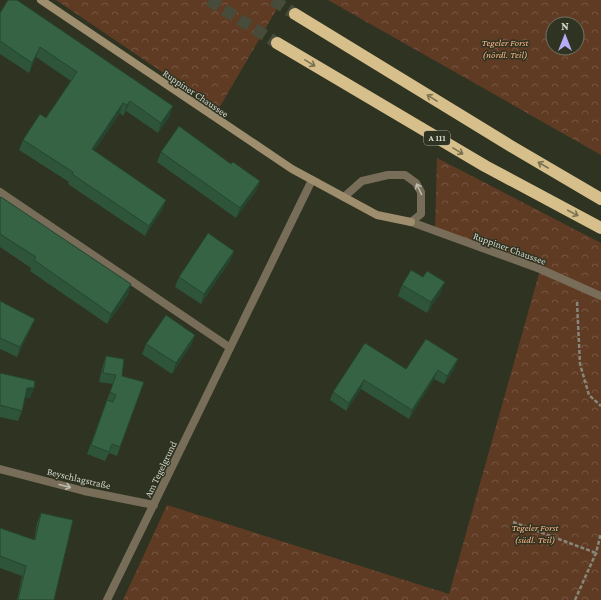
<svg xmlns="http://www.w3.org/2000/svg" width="601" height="600" font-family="'Crimson Pro',serif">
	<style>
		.forest { fill: url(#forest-crowns); fill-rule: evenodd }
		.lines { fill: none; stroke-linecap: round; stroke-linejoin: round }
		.highway-tunnel { stroke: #474b3a; stroke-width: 12; stroke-dasharray: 12 6; stroke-linecap: butt }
		.path { stroke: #85887a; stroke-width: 2.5; stroke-dasharray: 4 2; stroke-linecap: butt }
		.lane { stroke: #776d59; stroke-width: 8 }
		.street { stroke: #776d59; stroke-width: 8 }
		.secondary { stroke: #9e8e6e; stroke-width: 8 }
		.highway { stroke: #d7bf8c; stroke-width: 12 }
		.wall { fill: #2e553a }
		.shaded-wall { fill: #254530 }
		.building { fill: #356344; stroke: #254530 }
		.oneway { stroke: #7b7251 }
		.oneway2 { stroke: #bbbbae }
		.labels { text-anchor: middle; stroke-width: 3; stroke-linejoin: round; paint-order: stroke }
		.shield { fill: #2f3321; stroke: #a1a497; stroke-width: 1 }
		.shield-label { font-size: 9px; font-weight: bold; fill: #d2d5ca }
		.park-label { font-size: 10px; font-style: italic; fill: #fab186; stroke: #2f3321 }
		.street-label { font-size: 10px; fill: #d2d5ca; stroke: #2f3321 }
	</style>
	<defs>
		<pattern id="forest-crowns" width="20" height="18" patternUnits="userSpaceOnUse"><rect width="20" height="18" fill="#603b24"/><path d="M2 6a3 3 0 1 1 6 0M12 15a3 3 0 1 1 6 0" fill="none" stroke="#765642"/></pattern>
	</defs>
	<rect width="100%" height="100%" fill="#2f3321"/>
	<!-- forest -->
	<path class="forest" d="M56,0h226l-64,110z
		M328,0h273v155zM553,24h24v24h-24z
		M437,158l164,85v357h-478l44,-95 282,89 91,-324 -105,-39z"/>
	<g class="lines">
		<!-- highway-tunnel -->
		<path class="highway-tunnel" d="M209,0l68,43
			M273,0l22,14"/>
		<!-- path -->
		<path class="path" d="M577,302l3,62 9,31 12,11
			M513,522l83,31
			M575,600l21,-47 5,-20"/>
		<!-- lane -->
		<path class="lane" d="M344,197l18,-16 26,-6h17l11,8 5,9v22l-10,8"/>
		<!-- street -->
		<path class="street" d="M0,192l229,155
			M411,222l129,47 61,27
			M0,469l84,22 70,14
			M107,600l205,-420"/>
		<!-- secondary -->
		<path class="secondary" d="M41,0l251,169 85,46 34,7"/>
		<!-- highway -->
		<path class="highway" d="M295,14l214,131 92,54
			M277,43l208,123 116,62"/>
	</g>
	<!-- wall -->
	<path class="wall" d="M0,13l170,103 -12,17 -32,-22 -3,5 -3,-3 -26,38 72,49 -4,10 -17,26 -77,-52 1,-2 -50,-32 4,-10 23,-22 25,-37 -35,-24 -7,16 -29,-19z
		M161,152l70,12 29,17 -4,10 -20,27 -79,-56z
		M0,199l131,85 -3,11 -21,29 -77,-53 1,-3 -31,-21z
		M234,251l-4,10 -29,43 -26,-17 4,-10z
		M402,285l39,7 -14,21 -29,-17z
		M0,301l31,27 -14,29 -17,-8z
		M195,335l-4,10 -19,29 -30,-20 4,-10z
		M365,343l41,26 49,-1 -11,16 -10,-5 -25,40 -48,-30 -15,22 -16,-11 3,-8z
		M106,356l16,20 22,6 -27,74 -8,-3 -4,8 -18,-7 26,-70 -14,-2 4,-17z
		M0,373l34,15 -4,10h-5l-3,13 -4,10 -18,-4z
		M41,513l13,87h-37l5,-24 -22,-8v-40l34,12 3,-17z"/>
	<!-- shaded-wall -->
	<path class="shaded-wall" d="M40,47l-4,10 -7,16 3,-10z
		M130,101l-4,10 -3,5 4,-11z
		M123,103l-3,10 -32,47 4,-11z
		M173,106l-3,10 -12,17 3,-10z
		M260,181l-4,10 -20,27 4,-10z
		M166,200l-4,10 -17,26 4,-10z
		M234,251l-4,10 -29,43 3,-10z
		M445,282l-4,10 -14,21 4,-11z
		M131,284l-3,11 -21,29 4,-10z
		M35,319l-4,9 -14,29 3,-10z
		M195,335l-4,10 -19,29 4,-11z
		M458,359l-3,9 -11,16 3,-8z
		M438,370l-4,9 -25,40 3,-9z
		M364,380l-3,9 -15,22 3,-8z
		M27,388h7l-4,10h-6z"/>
	<!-- building -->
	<path class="building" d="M8,0h9l156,106 -12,17 -31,-22 -3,4 -4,-2 -31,46 74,51 -17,26 -77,-52 1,-2 -50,-32 17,-26 6,4 31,-46 -37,-25 -8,16 -32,-22v-28z
		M179,126l52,38 2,-2 27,19 -20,27 -79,-56z
		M1,197l130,87 -20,30 -77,-54 2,-3 -36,-23v-35z
		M208,233l26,18 -30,43 -25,-17z
		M411,270l12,7 4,-6 18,11 -14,20 -29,-17z
		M0,301l35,18 -15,28 -20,-9z
		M166,315l29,20 -19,28 -30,-19z
		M426,339l32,20 -11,17 -9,-6 -26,40 -48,-30 -15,23 -16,-11 32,-49 41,26z
		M106,356l18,3 -2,17 22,6 -24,65 -8,-3 -3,8 -18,-7 16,-45 6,2 3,-7 -6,-3 6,-17 -13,-2z
		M0,373l35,8 -1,7h-7l-5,23 -22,-6z
		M41,513l32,7 -19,80h-36l8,-34 -26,-10v-28l35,12z"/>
	<!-- one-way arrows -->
	<defs><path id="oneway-shaft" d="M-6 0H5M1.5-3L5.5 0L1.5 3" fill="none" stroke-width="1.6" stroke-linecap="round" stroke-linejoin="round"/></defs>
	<g class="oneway">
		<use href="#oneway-shaft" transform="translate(310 63) rotate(31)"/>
		<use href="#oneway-shaft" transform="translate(432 98) rotate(-148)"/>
		<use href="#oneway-shaft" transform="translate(458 151) rotate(31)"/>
		<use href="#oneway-shaft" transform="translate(543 165) rotate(-150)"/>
		<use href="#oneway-shaft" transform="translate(573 213) rotate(28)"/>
	</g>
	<g class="oneway2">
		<use href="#oneway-shaft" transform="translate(419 189) rotate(-115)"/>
		<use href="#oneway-shaft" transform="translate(65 486) rotate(15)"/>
	</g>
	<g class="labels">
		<!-- shield labels -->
		<rect class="shield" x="424" y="131" width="26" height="14" rx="3"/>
		<g class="shield-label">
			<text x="437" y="141">A 111</text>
		</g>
		<!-- park labels -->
		<g class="park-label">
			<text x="505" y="46">Tegeler Forst<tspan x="505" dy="12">(nördl. Teil)</tspan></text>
			<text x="535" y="531">Tegeler Forst<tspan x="535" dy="12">(südl. Teil)</tspan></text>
		</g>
		<!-- street labels -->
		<g class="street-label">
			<text transform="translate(196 93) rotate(34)" y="4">Ruppiner Chaussee</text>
			<text transform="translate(510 248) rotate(20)" y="4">Ruppiner Chaussee</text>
			<text transform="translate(160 469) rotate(-64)" y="4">Am Tegelgrund</text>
			<text transform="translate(79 478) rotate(13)" y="4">Beyschlagstraße</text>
		</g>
	</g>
	<!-- north arrow -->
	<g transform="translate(565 36)"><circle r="19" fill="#2f3321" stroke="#707465"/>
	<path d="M0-3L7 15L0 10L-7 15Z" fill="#b5acf8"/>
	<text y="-6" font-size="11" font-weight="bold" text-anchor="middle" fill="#d2d5ca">N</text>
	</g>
</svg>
